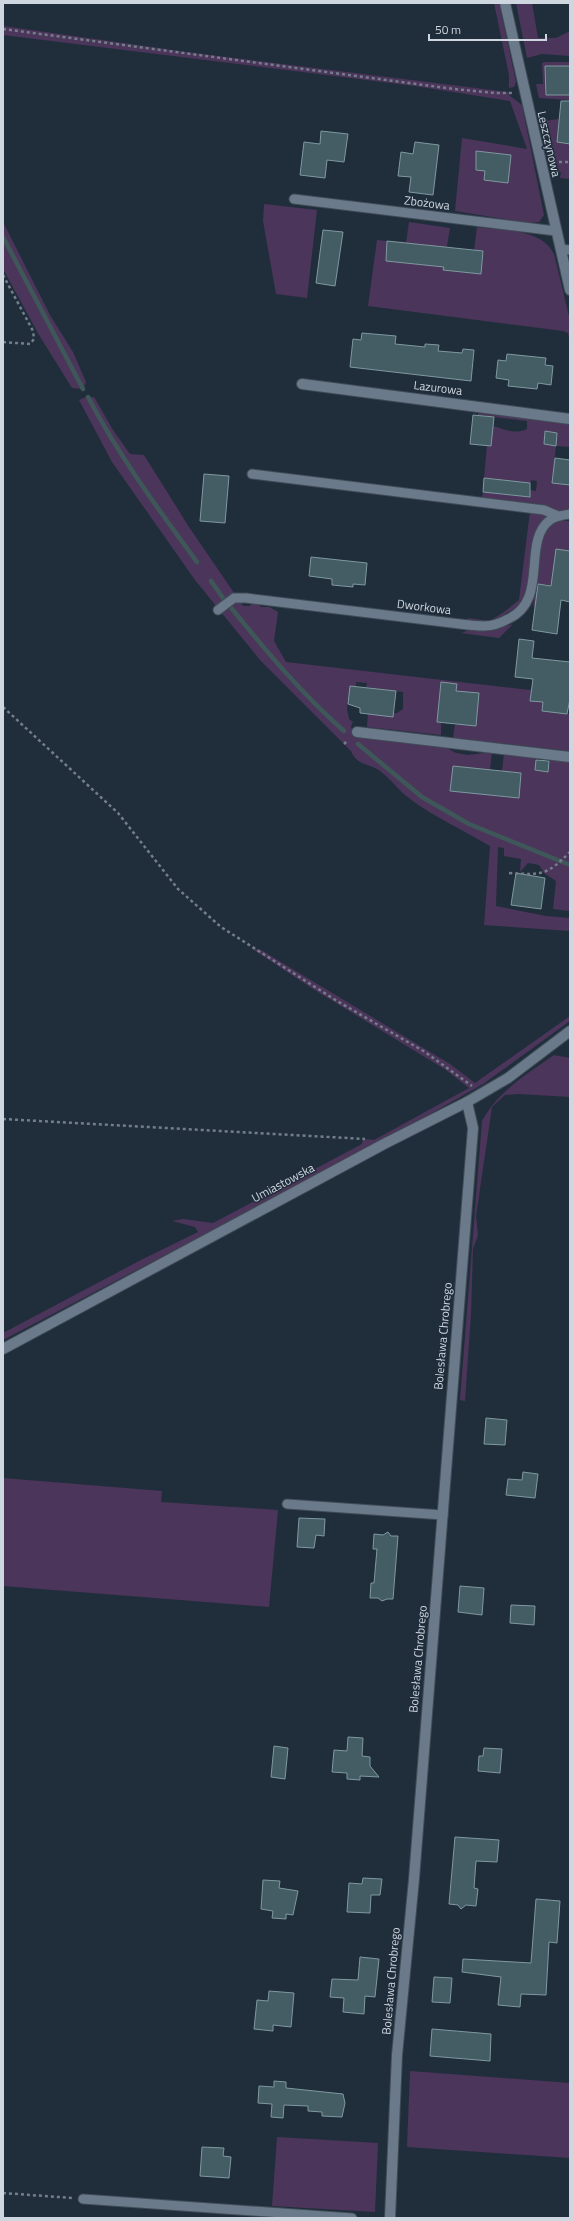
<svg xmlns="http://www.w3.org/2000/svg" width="573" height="2221" font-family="'Titillium Web',sans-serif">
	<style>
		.green { fill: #4c355a; fill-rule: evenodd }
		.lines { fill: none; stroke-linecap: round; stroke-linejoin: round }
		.stream { stroke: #3e5859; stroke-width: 4.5 }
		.building { fill: #445c63; stroke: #7f99a0 }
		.lane-casing { stroke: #404c57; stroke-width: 11 }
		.street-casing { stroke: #404c57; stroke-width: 12 }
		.secondary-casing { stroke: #404c57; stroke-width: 12 }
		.path { stroke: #737e8a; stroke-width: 2.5; stroke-dasharray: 3 3; stroke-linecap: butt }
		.lane { stroke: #6a7a8a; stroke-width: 9 }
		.street { stroke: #6a7a8a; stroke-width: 10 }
		.secondary { stroke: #6a7a8a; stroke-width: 10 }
		.labels { text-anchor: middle; stroke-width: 3; stroke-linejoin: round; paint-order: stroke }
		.street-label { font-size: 12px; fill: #ced6df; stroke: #202e3c }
	</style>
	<rect width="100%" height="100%" fill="#202e3c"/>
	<!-- green -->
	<path class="green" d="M494,3h5l17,79 -2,5 -5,1v-13z
		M516,3h16l6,35h18l14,-7v25l-28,-2 -15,4z
		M3,26l191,27 314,39 1,3 13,10 22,110 -5,7 -10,1 -74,-12 7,-73 65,11 -17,-48 -95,-15 -412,-51z
		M546,62h24v4h-25l1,29h24v5l-31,-2 -3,-14h7l-1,-21z
		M559,119l-2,23 13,2v35l-10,-1 1,-6 -7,-1 -11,-50z
		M264,204l53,6 -10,88 -31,-4 -13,-73z
		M3,222l47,93 23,37 13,30 -3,7 -11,-1 -33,-53 -36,-66z
		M409,222l41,6 -7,42 38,3 2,-22 -9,-1 3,-23c26,4 64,1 77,27l16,66v24l-2,-11 -5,-2 -195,-25 9,-66 29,3z
		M86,397h8l19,33 17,24 14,1 45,72 54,79h7l3,-7 7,1v7h9l9,5 -4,29 12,21 253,29 5,3 -2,17 28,3v37l-117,-13 2,-14 21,2 3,-33 -39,-3 -3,32 4,1v12l-74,-8 1,-13 29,-1 6,-4v-17l-37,-5 1,-4 -11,-1v5h-6l-3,22 2,10 5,4h-2l-1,5 13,10 79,8 13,7 12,2 24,-3 -2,18 -37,-4 -3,25 69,7 2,-25 -19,-2 2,-17 32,3 -1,13 13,2 2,-14 20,2v151l-17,-2 3,-28 -12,-8 -5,-8 -11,-2 -8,9 1,-13 -17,-3v-8l-6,-1 -2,59 50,10 24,2v13l-86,-6 6,-79c-27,-16 -56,-29 -80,-47 -11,-8 -19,-20 -30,-28 -11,-8 -23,-5 -29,-20l-91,-91 -65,-80 -83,-118 -33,-62z
		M479,402l91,12v33l-14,-1 -4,37 18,2v27l-18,-1 -13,14 -4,10 -10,60 -7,11 -25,16h-24l-2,-4 23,3 14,-9 15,-12 12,-97 -49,-5 1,-6 46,5 1,-7 6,1 1,-10 -6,-1v3l-47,-5 3,-33 6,-19c12,3 21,9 34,3v-8l-49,-6zM545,431l12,2 -2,13 -11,-2z
		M560,521h10v66l-31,-3 -3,21 -3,2 9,-70 11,-14z
		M513,624l-14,14 -38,-5 9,-3 25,-1z
		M251,948l10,2 189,114 25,19 95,-67v5l-87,63 -102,58 -378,198v-7l136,-72 59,-29 -3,-5 -23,-6 11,-2 30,4 149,-79 1,-5 11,1 95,-52 -23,-18 -136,-83z
		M554,1055l16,3v39l-51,-3 -14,1 -13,12 -16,109 2,19 -5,14 -2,65 -6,87 -5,-1 22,-279c16,-30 45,-47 72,-66z
		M3,1478l159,13 -1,11 117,8 -9,97 -266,-21z
		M410,2071l160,12v75l-163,-11z
		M277,2137l101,6 -3,69 -103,-6z"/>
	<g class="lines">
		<!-- stream -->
		<path class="stream" d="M3,237l80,152
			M88,397c31,59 70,112 109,165
			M211,581l12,17
			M232,609c35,43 70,85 112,122
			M358,744l64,53 47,27 101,41"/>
	</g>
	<!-- building -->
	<path class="building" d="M545,66h25v29h-24z
		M561,101h9v43l-13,-2z
		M321,131l27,3 -4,28 -17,-2 -2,18 -25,-3 4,-33 16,2z
		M415,142l24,3 -6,50 -24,-3 2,-15 -13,-1 3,-24 12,2z
		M476,151l35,4 -3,28 -24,-3 1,-9 -9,-1z
		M323,230l20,2 -8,54 -19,-3z
		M387,241l96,10 -2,23 -38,-4 1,-3 -58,-6z
		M362,333l34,3 -1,8 30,3v-3l14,1 -1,6 24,2 1,-4 11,1 -3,31 -121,-14 3,-28 8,1z
		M507,354l39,4 -1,7 8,1 -2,19 -13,-2 -1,6 -29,-3 1,-6 -13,-2 2,-18 8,1z
		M473,415l21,2 -3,29 -21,-2z
		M545,431l12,2 -1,13 -12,-2z
		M555,458l15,2v25l-18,-2z
		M204,474l25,2 -4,47 -25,-2z
		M484,478l46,5v14l-47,-5z
		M556,549l14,2v51l-9,-2 -4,34 -25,-4 6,-46 13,2z
		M311,557l56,6 -2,22 -12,-1v3l-21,-2v-6l-23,-3z
		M519,639l15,2 -2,17 38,4v37l-3,15 -25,-3 1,-9 -13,-1 3,-22 -18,-2z
		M441,682l16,2 -1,7 23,2 -3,33 -39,-4z
		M350,686l46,5 -3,26 -33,-4v-5l-12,-4z
		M536,760l13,1 -1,11 -13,-2z
		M453,766l68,7 -2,25 -69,-7z
		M516,873l29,5 -4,31 -30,-4z
		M486,1418l21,2 -2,25 -21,-1z
		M523,1472l15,2 -3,24 -29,-3 2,-16 14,1z
		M299,1518l26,1 -1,17 -8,-1 -2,13 -17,-1z
		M388,1532l3,4h7l-5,63h-6l-5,2 -4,-3h-8l1,-15h3l3,-34h-4l1,-15 9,1z
		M460,1586l24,2 -2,27 -24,-3z
		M511,1605l24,1 -1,19 -24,-2z
		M348,1737l15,1 -1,18 8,1v9l9,11 -19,-1v4l-13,-1v-6l-15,-1 2,-22 13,1z
		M274,1746l14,2 -3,31 -14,-2z
		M484,1748l18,1 -2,24 -22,-2 1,-15h4z
		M455,1837l44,3 -2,22 -21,-1 -2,27 4,1 -2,17 -10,-1 -5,4 -3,-4 -9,-1z
		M363,1878l19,1 -2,16h-9l-1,18 -23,-1 2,-29 13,1z
		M263,1880l17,1 -1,7 19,3 -5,24 -7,-1v5l-14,-1 1,-7 -12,-2z
		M536,1899l24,2 -3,42 -8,-1 -3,53 -25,-1 -1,13 -22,-2 3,-28 -39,-5 1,-13 68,4z
		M360,1957l19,2 -4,38 -10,-1 -1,18 -21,-2 1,-14 -14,-1 2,-18 26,1z
		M434,1977l18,1 -2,25 -18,-1z
		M269,1991l25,2 -3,34 -18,-2v6l-19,-2 3,-29 11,1z
		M432,2029l59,5 -1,27 -60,-5z
		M274,2081l12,1v6l57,6 2,9 -3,14 -20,-1v-4l-14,-1v-5l-24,-1 -1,13 -12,-1 1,-13 -14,-1 1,-17 15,1z
		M202,2147l22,1 -1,8 8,1 -2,21 -29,-2z"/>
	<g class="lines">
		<defs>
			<path id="lane" d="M294,199l262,32
				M561,249l9,1
				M252,474l292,36 14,6
				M218,610l16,-12h12l214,26c8,1 16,2 24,2 8,0 17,-3 24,-7 42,-19 13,-77 42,-99 5,-4 14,-5 20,-6
				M287,1504l156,11
				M83,2199l269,19"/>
			<path id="street" d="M505,3l65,287
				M302,384l268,35
				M357,732l213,25
				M390,2218l7,-163 17,-176 59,-751 -6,-26"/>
			<path id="secondary" d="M3,1349l381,-205 83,-42 41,-24 62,-47"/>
		</defs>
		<!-- lane casing -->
		<use href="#lane" class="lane-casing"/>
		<!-- street casing -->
		<use href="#street" class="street-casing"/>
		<!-- secondary casing -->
		<use href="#secondary" class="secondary-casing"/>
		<!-- path -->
		<path class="path" d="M3,29l451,60 41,4h17
			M553,162h17
			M3,275l30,56 1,8 -4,5 -27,-2
			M3,707l115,106 60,76 43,38 116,74 88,51 47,34
			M344,744l4,-4
			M509,873c33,2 37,3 61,-21
			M3,1119l362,20
			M3,2193l69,5"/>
		<!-- lane -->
		<use href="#lane" class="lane"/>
		<!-- street -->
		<use href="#street" class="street"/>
		<!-- secondary -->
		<use href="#secondary" class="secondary"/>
	</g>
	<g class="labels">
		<!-- street labels -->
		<g class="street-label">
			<text transform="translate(549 144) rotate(77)" y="4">Leszczynowa</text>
			<text transform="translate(427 203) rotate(7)" y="4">Zbożowa</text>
			<text transform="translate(438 388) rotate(7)" y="4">Lazurowa</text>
			<text transform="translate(424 607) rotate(7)" y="4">Dworkowa</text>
			<text transform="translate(283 1183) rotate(-28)" y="4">Umiastowska</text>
			<text transform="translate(443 1336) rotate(-85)" y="4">Bolesława Chrobrego</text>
			<text transform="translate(418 1659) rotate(-85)" y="4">Bolesława Chrobrego</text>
			<text transform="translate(391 1981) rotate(-85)" y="4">Bolesława Chrobrego</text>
		</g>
	</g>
	<!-- border -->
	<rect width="573" height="2221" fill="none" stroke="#ced6df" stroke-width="8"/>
	<!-- scale -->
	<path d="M429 34v6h117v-6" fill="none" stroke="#ced6df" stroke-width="2"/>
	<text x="435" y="34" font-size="12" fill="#ced6df" stroke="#202e3c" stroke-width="3" paint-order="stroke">50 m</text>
</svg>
